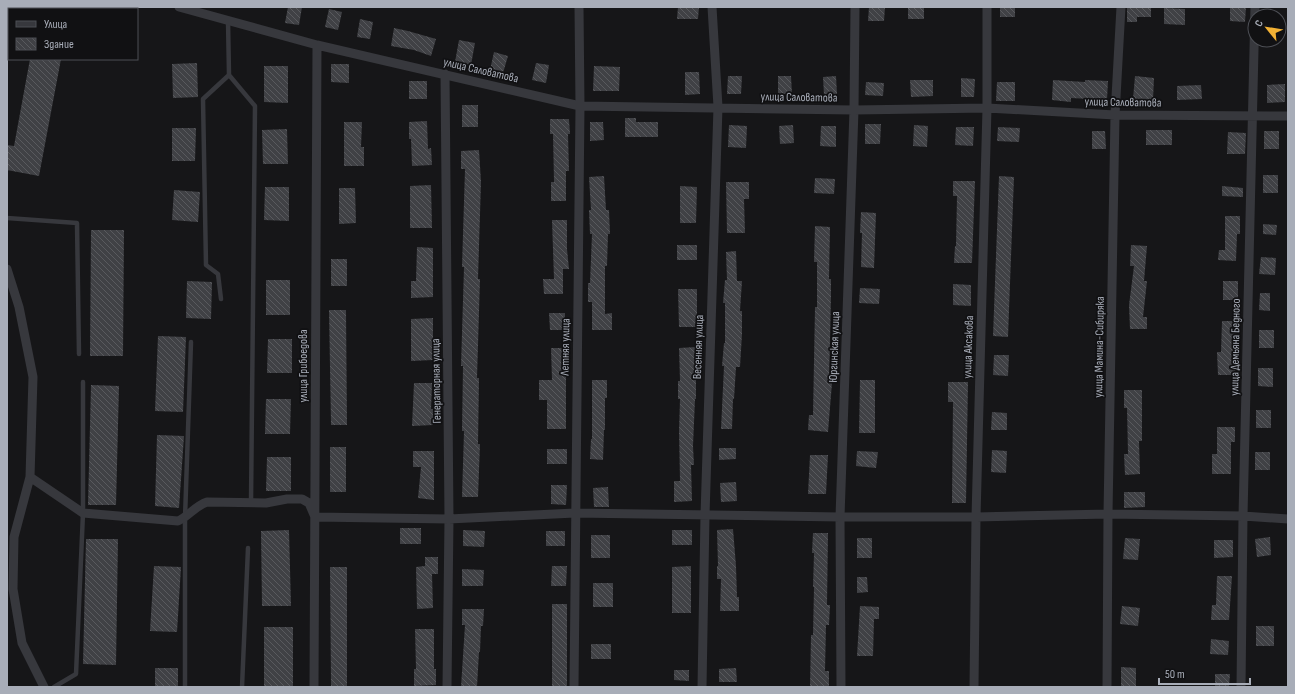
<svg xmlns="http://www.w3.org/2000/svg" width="1295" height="694" font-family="'Sofia Sans Condensed',sans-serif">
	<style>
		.building { fill: url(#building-back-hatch) }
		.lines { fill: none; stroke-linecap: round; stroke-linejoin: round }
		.service { stroke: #37383d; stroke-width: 4.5 }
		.minor { stroke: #37383d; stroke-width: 9 }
		.labels { text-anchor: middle; stroke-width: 3.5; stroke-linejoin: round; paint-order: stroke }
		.street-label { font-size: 12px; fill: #a8adb8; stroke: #111113 }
	</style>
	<defs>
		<pattern id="building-back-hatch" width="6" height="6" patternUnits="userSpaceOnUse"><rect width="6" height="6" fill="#404145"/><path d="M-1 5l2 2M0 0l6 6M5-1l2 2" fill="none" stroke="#595a5e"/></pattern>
	</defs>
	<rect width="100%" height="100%" fill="#161618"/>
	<!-- building -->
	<path class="building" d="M288,7h14l-3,18 -14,-2z
		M678,7h21l-1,12h-21z
		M869,7h16l-1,14h-16z
		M908,7h16v12h-16z
		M1000,7h15v10h-15z
		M1127,7h24v10h-14v5h-10z
		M1230,7h16l-1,15 -15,-1z
		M1164,8l21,1v16l-21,-1z
		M329,9l13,3 -4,18 -13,-3z
		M360,19l13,3 -3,17 -13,-2z
		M394,28l14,3 28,8 -5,17 -17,-6 -23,-4z
		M459,40l16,3 -4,22 -16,-3z
		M494,52l14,4 -5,17 -13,-3z
		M30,59h31l-22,117 -32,-6v-25l7,1z
		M197,63l1,34 -25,1 -1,-34z
		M536,63l13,2 -3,18 -14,-3z
		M331,64h18v19l-18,-1z
		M264,66h24v37l-24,-1z
		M594,66l26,1 -1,24h-26z
		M685,72h14l1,22 -15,1z
		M728,76h14l-1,18h-14z
		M778,76h13l1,18h-14z
		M836,76l1,18 -13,1 -1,-18z
		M1135,76l19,2 -1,22 -20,-1z
		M961,78l14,1 -1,18h-13z
		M910,80h23v16l-22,1z
		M1053,80l32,2v-2l23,1 -1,19 -36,-2v4l-19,-2z
		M409,81h18v18h-18z
		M866,82l18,1 -1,13 -18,-1z
		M997,82h18v19h-19z
		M1285,84v18l-18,1v-18z
		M1201,85l1,14 -25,1v-14z
		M462,105h16v22h-16z
		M625,118h11v4h22v15h-33z
		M550,119h19l1,15h-2l1,37h-3v30h-15v-19h3l-1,-48h-3z
		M427,121l1,28 3,-1 1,17 -20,1 -1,-27h-2v-17z
		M344,122h18l-1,25h3v19h-20z
		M590,122h13l1,18 -14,1z
		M865,124h16l-1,20h-15z
		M729,125l18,1 -1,22 -18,-1z
		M793,125l1,18 -14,1 -1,-18z
		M914,125l14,1 -1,21 -14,-1z
		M821,126h15v21l-16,-1z
		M956,127h18l-1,19 -18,-1z
		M998,127l22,1 -1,14 -22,-1z
		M172,128h24l-1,33h-23z
		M287,129l1,35h-25l-1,-34z
		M1146,130h26v15h-26z
		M1092,131h13l1,18h-14z
		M1264,131h15v18h-15z
		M1228,132l18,1 -1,21h-18z
		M479,150l2,32 -3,97h2l-3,99h2l-1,66h2l-2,53h-16l2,-66h-2l1,-65h-2l3,-99h-2l3,-98h-4v-18z
		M1263,175h15v18h-15z
		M604,176l2,34h3l1,24h-2l-1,32h-2v48l7,-1v17h-20v-28h-4v-19h2l2,-49h-2l-1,-24h2l-2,-33z
		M999,176l15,1 -6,160 -15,-1z
		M815,178l20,1 -1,15 -20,-1z
		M953,181h22l-3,82h-18l1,-17h1l1,-50h-4z
		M726,182h23v17h-5l1,34h-18z
		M431,185l1,43h-22v-42z
		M680,186l17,1 -1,36h-16z
		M1222,186l21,2v9l-21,-1z
		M265,187h24v34l-25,-1z
		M339,188h16l1,35 -17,1z
		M174,190l26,2 -2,30 -26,-2z
		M861,212l15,1 -2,55 -13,-1 1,-34h-2z
		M1225,216h15v18h-3l-1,27 -18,-1 1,-10h6z
		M552,220h15v29l2,20h-6v25h-19l-1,-15h11z
		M1263,224l14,1 -1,10 -13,-1z
		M815,226l15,1 -1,52h2v17l-2,87h3l-4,49 -20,-2 1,-15h4l2,-108h2v-45h-3z
		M91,230h33l-1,126h-33z
		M677,245h20v15h-20z
		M1131,245l16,1 -3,35h3l-4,36h4v12h-17l-1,-24 5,-39h-4z
		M417,247l16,1v49l-22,1v-17h5z
		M736,251l1,30h5l-2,30h2v23l-2,33h-4l-2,32h-1l-1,30h-11l3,-63h-2l2,-23h1v-40h-2l2,-23h2l-1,-28z
		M1261,257l15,1 -1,17 -16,-1z
		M331,259h16v27h-16z
		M266,280h24v35h-24z
		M187,281l25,1 -1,37 -25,-1z
		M1223,281h15v19h-15z
		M953,284l18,1v21l-18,-1z
		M860,288l20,1 -1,15 -20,-1z
		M678,289h19v38h-18z
		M1260,293h10v18l-11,-1z
		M329,310h17l1,115h-16z
		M549,313h16v17h-15z
		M433,318v42l-22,1v-42z
		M1222,321h14v54h-18l-1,-23h4z
		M1259,330h15v18h-15z
		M158,336l28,1 -3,75 -28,-1z
		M268,339h24v34h-25z
		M696,347v52h-1l-2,47 1,19h-3l1,36 -18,1v-21h6l-1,-50 1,-32h-2v-18h2l-1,-33z
		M551,348h16l1,20h-2v61h-19v-29h-8v-20h13z
		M994,355h15l-1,21 -15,-1z
		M1258,368h15v19l-15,-1z
		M592,380h15v18h-2v32h-1l-1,30 -13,-1 1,-20h1z
		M860,380h15v53h-16z
		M948,382h20l-2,121h-14l1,-101h-5z
		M414,383h18l-1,26h2v16l-21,1z
		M91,385l28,1 -3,119h-28z
		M1124,390h18v51h-3l1,33 -15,1 -1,-21h4l-1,-46h-3z
		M266,399h25l-1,35h-25z
		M1256,410h15v18h-15z
		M992,412l15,1v17h-16z
		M1217,427h18v15h-4v32h-19v-20h5z
		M157,435l27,1 -5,72 -24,-2z
		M330,447h16v45h-16z
		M719,448h17v11l-17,1z
		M547,449h20v15h-20z
		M992,450l15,1 -1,22 -15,-1z
		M413,451h21v49l-16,-2 3,-31h-8z
		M857,451l21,1 -2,16 -20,-2z
		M1255,452h15v18h-15z
		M810,455h18l-2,39h-18z
		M267,457h24v34h-25z
		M736,482l1,19 -16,1 -1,-19z
		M551,485h16l-1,20 -15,-1z
		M608,487l1,20h-15l-1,-19z
		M1124,492h21v15l-21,1z
		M400,528h21v16h-21z
		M733,529l3,37 1,31h2v14h-19l1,-32h-4v-13h1l-1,-36z
		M289,530l2,76h-29l-1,-75z
		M463,530l22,1 -1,16 -21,-1z
		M672,530h20v15h-20z
		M546,531h19v15h-19z
		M813,533h15l-1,72h3l-1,20h-3l-1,46h4v16h-19l1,-52h2l1,-48h-1l1,-34h-2z
		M591,535h19v23h-19z
		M1270,537l1,18 -14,2 -2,-18z
		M857,538h15v20h-15z
		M1125,538l15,1 -2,21 -15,-1z
		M86,539h32l-2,126 -33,-1z
		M1214,540h19v17l-19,1z
		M425,557h13v17h-6l1,34 -16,1 -1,-42 9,-1z
		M154,566l27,1 -4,65 -27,-1z
		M552,566h15l-1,20h-15z
		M691,566v47h-19v-46z
		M330,567h17v120h-16z
		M462,569l22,1 -1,16h-21z
		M1217,576h15l-3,44h-18l1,-15h4z
		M857,577h10l1,15 -11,1z
		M593,583h20v24h-20z
		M552,604h15v83h-15z
		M860,606l19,1v12h-5l-1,37h-16z
		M1122,606l18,2 -2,18 -18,-2z
		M462,609h22l-1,17h-2l-1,26h-1l-2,35h-16l4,-62h-3z
		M1256,626h18v20h-18z
		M264,627h29v60h-29z
		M415,629h19v40h2v16l-22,1v-17h2z
		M1211,639l18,2 -1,14 -18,-1z
		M591,644h20v15h-20z
		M1121,667l15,1v19h-15z
		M155,668h23v19h-23z
		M736,668l1,14h-18v-13z
		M674,670h15v11l-15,-1z
		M1215,674h15l-1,13h-14z"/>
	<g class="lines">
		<!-- service -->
		<path class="service" d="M229,75l26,31 -4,397
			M7,218l70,5 2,131
			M221,299l-3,-25 -12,-9 -3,-166 26,-24 -1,-55
			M54,687l22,-13 7,-161v-131
			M185,687v-169l6,-176
			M242,687l6,-139"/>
		<!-- minor -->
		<path class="minor" d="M179,7l138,38 263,61 274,4 133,-2 128,7 173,1
			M445,74l4,445 -2,168
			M7,269l12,38 14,70 -3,100 -16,60 -1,52 9,54 22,44
			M30,477l53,36 95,8c11,-5 17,-15 29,-19l59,1 21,-4h15l7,4 6,14 134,2 126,-6 265,4h136l132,-3 135,2 45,3
			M314,687l3,-642
			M574,687l6,-581 -1,-99
			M702,687l3,-172 13,-408 -6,-100
			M841,687l-1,-170 14,-407 1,-103
			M974,687l2,-170 11,-409v-101
			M1107,687l1,-173 7,-399 6,-108
			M1241,687l2,-171 12,-509"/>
	</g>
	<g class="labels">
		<!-- street labels -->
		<g class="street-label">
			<text transform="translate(481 70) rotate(13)" y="4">улица Саловатова</text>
			<text transform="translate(799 97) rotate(1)" y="4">улица Саловатова</text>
			<text transform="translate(1123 102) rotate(1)" y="4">улица Саловатова</text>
			<text transform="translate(565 347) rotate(-89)" y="4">Летняя улица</text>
			<text transform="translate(698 347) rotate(-88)" y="4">Весенняя улица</text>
			<text transform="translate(834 347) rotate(-88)" y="4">Юргинская улица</text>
			<text transform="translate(968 347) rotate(-88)" y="4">улица Аксакова</text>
			<text transform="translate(1099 347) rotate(-89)" y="4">улица Мамина-Сибиряка</text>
			<text transform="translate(1235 347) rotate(-89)" y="4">улица Демьяна Бедного</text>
			<text transform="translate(303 366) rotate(-90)" y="4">улица Грибоедова</text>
			<text transform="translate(436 381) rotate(-91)" y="4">Генераторная улица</text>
		</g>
	</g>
	<!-- border -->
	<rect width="1295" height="694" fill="none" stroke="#a8adb8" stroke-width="16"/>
	<!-- legend -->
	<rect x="8" y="8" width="130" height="52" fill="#111113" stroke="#4d4f55"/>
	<rect x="16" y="21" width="20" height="6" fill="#37383d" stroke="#4d4f55"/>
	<text x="44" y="28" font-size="12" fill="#a8adb8">Улица</text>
	<rect x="16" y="38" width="20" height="12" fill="url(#building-back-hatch)" stroke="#4d4f55"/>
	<text x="44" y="48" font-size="12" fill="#a8adb8">Здание</text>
	<!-- north arrow -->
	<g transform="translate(1267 28) rotate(300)"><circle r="19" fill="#111113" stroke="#4d4f55"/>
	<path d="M0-3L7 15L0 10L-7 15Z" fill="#f2b134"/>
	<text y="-6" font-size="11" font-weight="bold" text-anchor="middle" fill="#a8adb8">С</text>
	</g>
	<!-- scale -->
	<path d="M1159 678v6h91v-6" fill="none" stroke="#a8adb8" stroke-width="2"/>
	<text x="1165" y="678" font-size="12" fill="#a8adb8" stroke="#111113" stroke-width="3" paint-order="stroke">50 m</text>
</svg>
